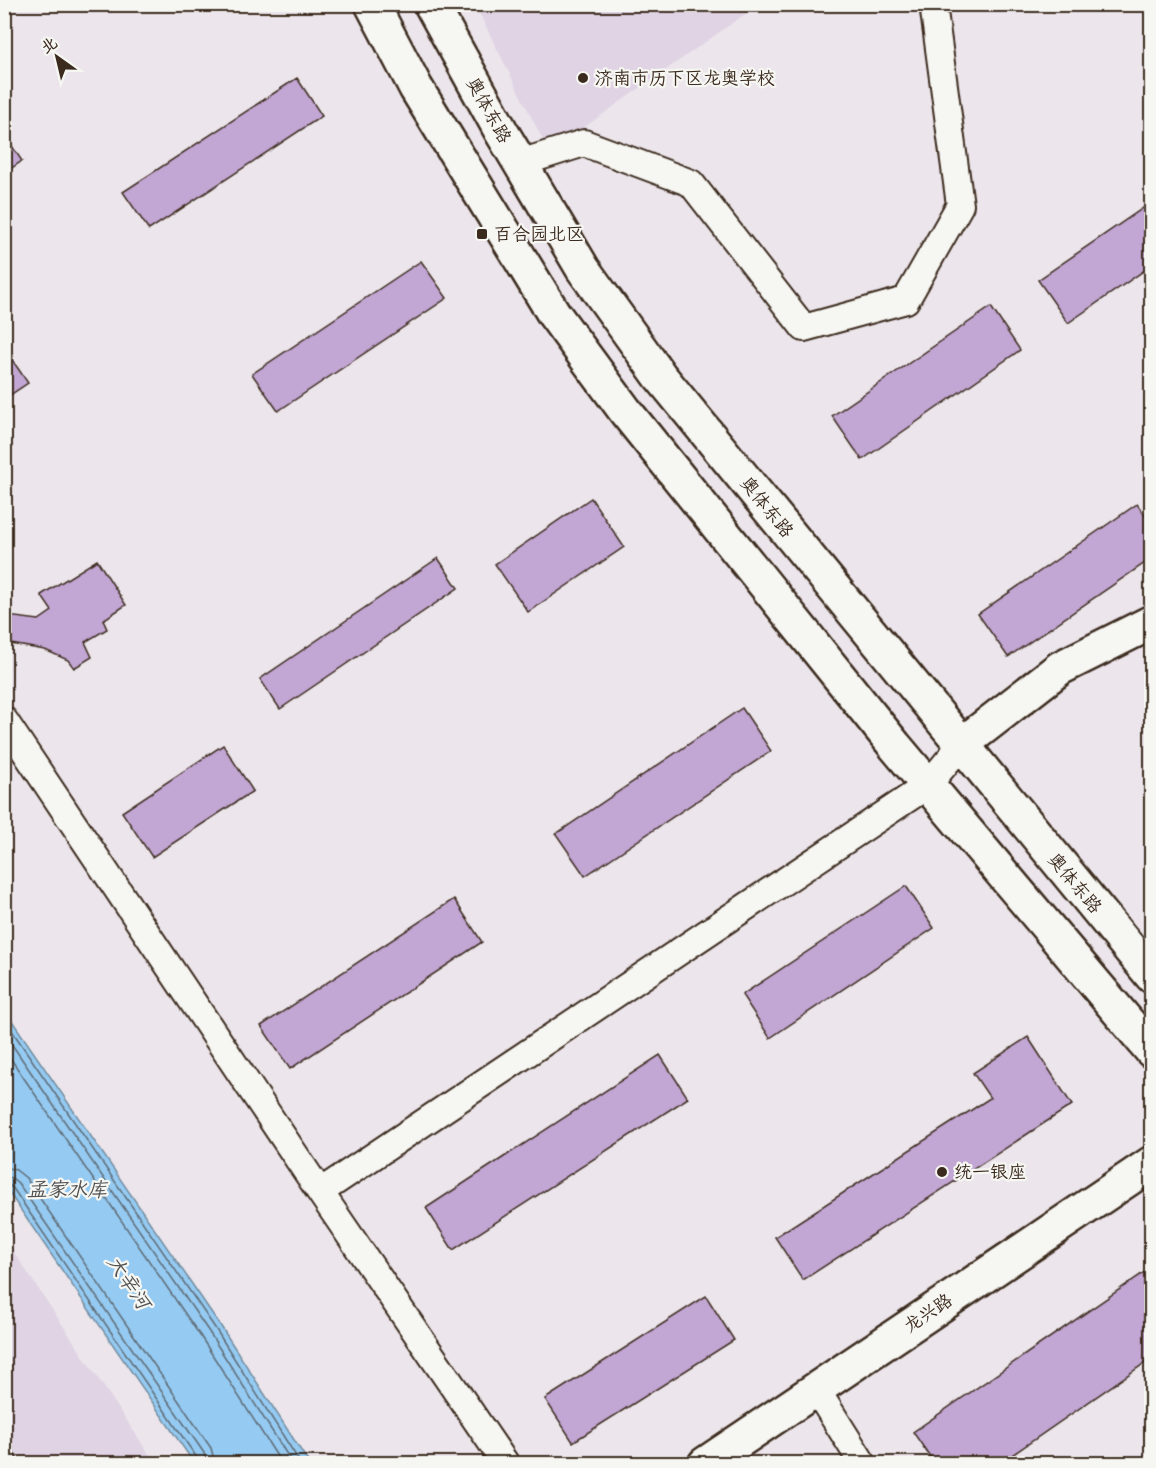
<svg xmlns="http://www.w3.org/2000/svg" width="1156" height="1468" font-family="Mali,'LXGW WenKai TC',sans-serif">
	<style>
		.built { fill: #dfd3e4 }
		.water { fill: #95cbf3; stroke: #718b9e; stroke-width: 1.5 }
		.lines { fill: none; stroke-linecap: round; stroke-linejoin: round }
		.shore { stroke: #5f6a73; stroke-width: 1.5 }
		.building { fill: #c2a6d3; stroke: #3b2a1e; stroke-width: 1.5 }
		.minor-casing { stroke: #3b2a1e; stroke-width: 30 }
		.tertiary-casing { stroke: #3b2a1e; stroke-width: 38 }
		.secondary-casing { stroke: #3b2a1e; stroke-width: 38 }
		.minor { stroke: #f6f6f2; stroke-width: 26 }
		.tertiary { stroke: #f6f6f2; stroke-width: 33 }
		.secondary { stroke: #f6f6f2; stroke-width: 33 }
		.poi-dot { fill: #3b2a1e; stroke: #f6f6f2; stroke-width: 2 }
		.labels { text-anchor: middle; stroke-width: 4.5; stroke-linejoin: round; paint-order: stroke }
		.poi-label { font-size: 18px; fill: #3b2a1e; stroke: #f6f6f2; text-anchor: start }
		.street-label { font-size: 18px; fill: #3b2a1e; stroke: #f6f6f2 }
		.water-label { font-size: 20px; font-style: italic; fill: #525253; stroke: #f6f6f2 }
	</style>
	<rect width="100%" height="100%" fill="#ece6ec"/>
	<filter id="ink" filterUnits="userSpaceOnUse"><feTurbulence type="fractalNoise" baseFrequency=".0167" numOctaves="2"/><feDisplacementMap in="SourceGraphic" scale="12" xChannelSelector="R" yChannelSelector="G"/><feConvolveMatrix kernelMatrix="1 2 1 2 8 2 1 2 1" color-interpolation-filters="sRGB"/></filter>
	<g filter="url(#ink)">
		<!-- built -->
		<path class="built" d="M475,5h283l-209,147z
			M5,1239l150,224h-150z"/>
		<!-- water -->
		<path class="water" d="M4,1009l216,316 89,138h-115l-189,-276z"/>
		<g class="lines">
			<!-- shore -->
			<path class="shore" d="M4,1019l211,309 86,136
				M4,1033l205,299 84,132
				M4,1049l197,288 81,127
				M4,1167l12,3 10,8 185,270 4,16
				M4,1176l8,2 6,5 186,270 2,11
				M4,1184l8,3 185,271 1,6"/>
		</g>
		<!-- building -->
		<path class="building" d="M297,78l25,38 -173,114 -26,-38z
			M4,134l18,27 -18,12z
			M1152,202v63l-84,58 -30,-43z
			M421,261l26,37 -169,113 -26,-37z
			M991,307l29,43 -158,110 -30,-44z
			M4,348l24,35 -24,16z
			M591,498l33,49 -96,65 -33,-48z
			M1137,504l15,21v33l-144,99 -30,-43z
			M438,558l20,30 -178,121 -20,-30z
			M97,560l29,45 -23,15 4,9 -22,13 7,15 -18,11 -6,-8 -23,-10 -34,-6 -3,-28 31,4 13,-9 -11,-16z
			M742,708l29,43 -186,125 -29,-42z
			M223,745l30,46 -101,66 -30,-45z
			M906,886l28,42 -164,110 -28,-43z
			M454,899l28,43 -192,127 -29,-43z
			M1028,1037l44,68 -269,175 -28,-43 215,-139 -17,-25z
			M660,1055l28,43 -235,152 -27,-42z
			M1152,1267v91l-153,106h-64l-22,-32z
			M706,1296l28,44 -161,102 -28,-43z
			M4,1439l17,25h-17z"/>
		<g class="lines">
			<defs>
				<path id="minor" d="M520,163l64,-20 107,40 113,145 102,-28 54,-95 -27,-201
					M4,720l316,472 186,272
					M320,1192l608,-407 33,-40
					M816,1389l47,75"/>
				<path id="tertiary" d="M961,745l99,-77 92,-46
					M705,1464l447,-301"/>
				<path id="secondary" d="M372,4l44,84 138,226 72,98 269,334 257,305
					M431,4l70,127 82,138 77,107 492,600"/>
			</defs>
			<!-- minor casing -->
			<use href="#minor" class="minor-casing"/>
			<!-- tertiary casing -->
			<use href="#tertiary" class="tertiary-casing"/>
			<!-- secondary casing -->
			<use href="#secondary" class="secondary-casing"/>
			<!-- minor -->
			<use href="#minor" class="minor"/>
			<!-- tertiary -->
			<use href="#tertiary" class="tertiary"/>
			<!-- secondary -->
			<use href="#secondary" class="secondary"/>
		</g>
	</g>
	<!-- markers -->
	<g class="poi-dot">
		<circle cx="583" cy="78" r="6"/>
		<rect x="476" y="228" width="12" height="12" rx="3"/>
		<circle cx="942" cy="1172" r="6"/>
	</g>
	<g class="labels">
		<!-- poi labels -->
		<g class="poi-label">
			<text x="595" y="84">济南市历下区龙奥学校</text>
			<text x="494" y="240">百合园北区</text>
			<text x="954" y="1178">统一银座</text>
		</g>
		<!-- street labels -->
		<g class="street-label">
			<text transform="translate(489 110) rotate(61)" y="6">奥体东路</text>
			<text transform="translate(767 507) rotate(51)" y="6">奥体东路</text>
			<text transform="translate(1075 883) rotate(50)" y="6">奥体东路</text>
			<text transform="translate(928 1313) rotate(-34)" y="6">龙兴路</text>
		</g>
		<!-- water labels -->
		<g class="water-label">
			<text x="67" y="1196">孟家水库</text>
			<text transform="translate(129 1282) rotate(56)" y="7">大辛河</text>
		</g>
	</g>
	<!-- margin -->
	<rect width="1156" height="1468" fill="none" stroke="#f6f6f2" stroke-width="24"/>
	<rect x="12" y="12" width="1132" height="1444" fill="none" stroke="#3b2a1e" stroke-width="2" filter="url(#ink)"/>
	<!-- north arrow -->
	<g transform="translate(57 57) rotate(326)" stroke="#f6f6f2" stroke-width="4.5" paint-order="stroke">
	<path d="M0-4.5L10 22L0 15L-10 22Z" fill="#3b2a1e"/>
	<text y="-9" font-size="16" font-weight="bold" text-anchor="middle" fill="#3b2a1e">北</text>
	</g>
</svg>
